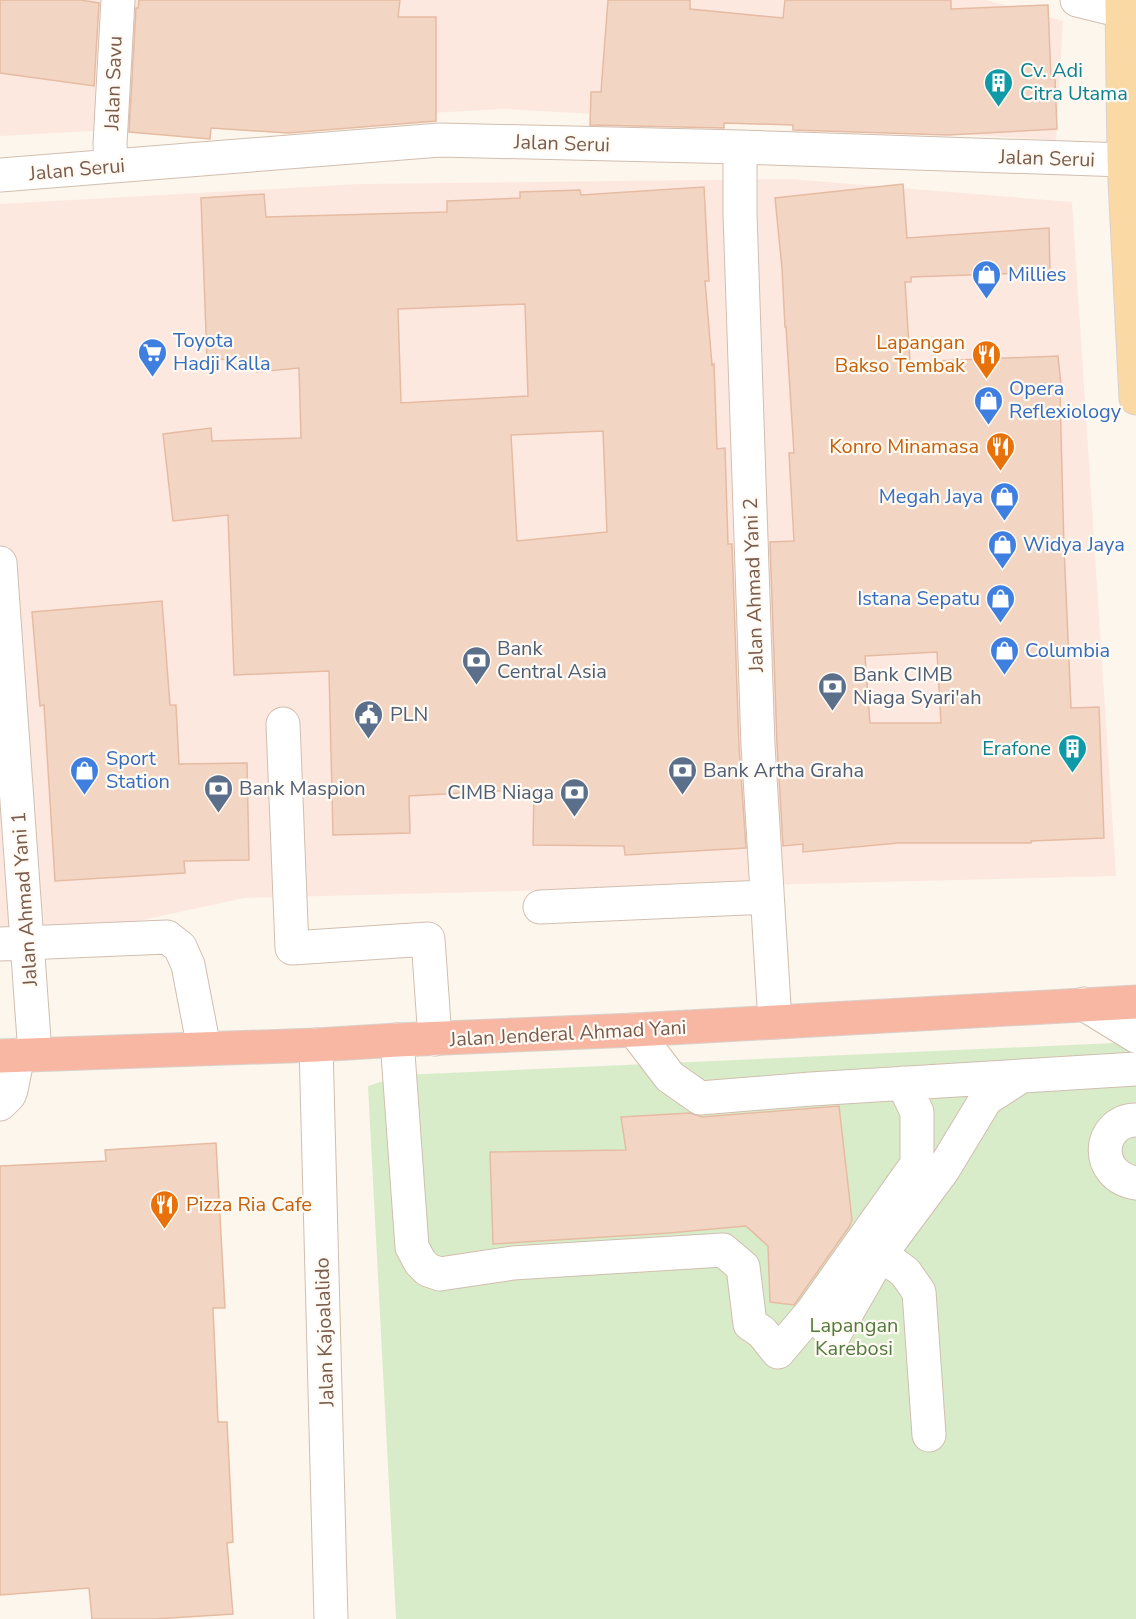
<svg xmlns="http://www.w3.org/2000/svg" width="1136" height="1619" font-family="'Nunito Sans',sans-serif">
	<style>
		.commercial { fill: #fde8e0 }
		.green { fill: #d8ecc9 }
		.building { fill: #f3d5c3; stroke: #e6bba3; stroke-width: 1.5; fill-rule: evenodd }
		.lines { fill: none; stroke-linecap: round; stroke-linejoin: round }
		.minor-casing { stroke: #d1beb0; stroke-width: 35 }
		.major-casing { stroke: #dad1cd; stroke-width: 35 }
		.highway-casing { stroke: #dad1cd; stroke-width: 35 }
		.minor { stroke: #fff; stroke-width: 33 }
		.major { stroke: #fbd9a5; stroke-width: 33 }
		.highway { stroke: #f7b7a3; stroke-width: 33 }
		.labels { text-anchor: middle; stroke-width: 4.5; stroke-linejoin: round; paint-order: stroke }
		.culture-label { font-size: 20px; fill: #0d838f; stroke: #fffaf3; text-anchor: start }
		.street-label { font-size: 20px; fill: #7a5c4d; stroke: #fffaf3 }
		.shop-label { font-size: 20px; fill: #366cbe; stroke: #fffaf3; text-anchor: start }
		.food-label { font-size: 20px; fill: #c56008; stroke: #fffaf3; text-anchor: end }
		.service-label { font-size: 20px; fill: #4e5e75; stroke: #fffaf3; text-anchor: start }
		.park-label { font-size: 20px; fill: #537a41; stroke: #fffaf3 }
	</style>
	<rect width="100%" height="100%" fill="#fdf6ec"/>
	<!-- commercial -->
	<path class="commercial" d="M0,0h986l77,21 -7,119 -552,-31 -504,27z
		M790,179l282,23 44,674 -872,22 -244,53v-747l360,-20z"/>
	<!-- green -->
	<path class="green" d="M1136,1042v577h-740l-28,-533 34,-11z"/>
	<!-- building -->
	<path class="building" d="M0,0h81l18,3 -5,83 -94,-13z
		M139,0h261l-2,17h38v104l-148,12 -77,-5 -1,11 -81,-7 7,-124h2z
		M608,0h82v9l93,9 2,-18h166v9l97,-4 3,74h4l2,50 -109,6 -155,-5v-5l-69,-2v5l-134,-3 1,-33h10z
		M903,184l4,54 142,-10 1,44 -139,5v5h-6l5,80 148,-6 4,39h-2l4,152 7,161 28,-1 5,131 -73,3v2h-133l-95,9v-8l-20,2 -6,-102 -7,-202 24,-1 -5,-88h5l-8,-126h-1l-3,-59 -7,-70zM937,652l4,71h-71l-5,-67z
		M704,187l5,94h-4l7,84 2,-1 3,85 8,-1 3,96h4l7,202 7,102 -121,7 -1,-9 -91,-1 1,-56 -125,7 1,37 -77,2 -4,-164 -95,4 -6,-160 -55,6 -10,-87 48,-6 1,13 89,-3 -2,-70 -42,4 -1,-14 -49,2 -6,-162 63,-4 2,23 181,-5v-11l73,-3v-6l60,-2 1,5zM525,304l3,92 -127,7 -3,-94zM603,431l4,101 -90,9 -6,-106z
		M162,601l8,104h6l3,59 68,-1 2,97 -65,1 1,12 -130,8 -11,-176 -4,1 -8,-94z
		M839,1106l13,114 -3,7 -55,78 -24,-3 -2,-56 -22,-20 -77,7 -176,11 -3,-92 136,-2 -5,-33 69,-4 12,4z
		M216,1143l9,165h-12l5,114h9l6,120 -6,1 6,71 -78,5h-63l-3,-31 -89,7v-429l106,-5 -1,-11z"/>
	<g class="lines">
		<defs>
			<path id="minor" d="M1077,0l45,11 14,1
				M740,147v67l18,531 17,277
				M111,165l-1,-21 8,-144
				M0,175l440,-35 300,7 384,13
				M0,563l35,491
				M283,724l9,224 136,-9 7,100
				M540,907l227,-10
				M0,944l167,-7 13,10 8,18 16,83
				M1084,1004l52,32
				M634,1030l36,47 30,21 111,-9 325,-20
				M397,1040l15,207 8,15 8,8 12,4 73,-11 210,-13 20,17 7,57 12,8 16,20 34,-40 105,-148v-52l-14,-29
				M316,1045l15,574
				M0,1104l9,-9 2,-5 7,-35
				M1136,1120c-39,1 -43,56 0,63
				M864,1242l41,30 14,20 10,143
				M812,1312l22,23 46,-80 63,-85 43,-71 34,-22"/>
			<path id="major" d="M1122,0l2,160 12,238"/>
			<path id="highway" d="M0,1056l316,-11 81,-5 237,-10 502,-28"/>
		</defs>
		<!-- minor casing -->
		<use href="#minor" class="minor-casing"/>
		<!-- major casing -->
		<use href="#major" class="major-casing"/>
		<!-- highway casing -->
		<use href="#highway" class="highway-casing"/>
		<!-- minor -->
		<use href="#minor" class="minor"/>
		<!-- major -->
		<use href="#major" class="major"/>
		<!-- highway -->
		<use href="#highway" class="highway"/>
	</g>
	<!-- icons -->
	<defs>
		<symbol id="building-pin" viewBox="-11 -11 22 30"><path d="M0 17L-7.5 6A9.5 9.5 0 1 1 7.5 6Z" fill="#0f9aa8" stroke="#fffaf3"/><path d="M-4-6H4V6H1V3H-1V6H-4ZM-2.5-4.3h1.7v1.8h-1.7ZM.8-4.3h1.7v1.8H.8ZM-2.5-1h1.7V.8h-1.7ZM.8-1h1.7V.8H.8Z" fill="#fff"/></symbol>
		<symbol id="shop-pin" viewBox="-11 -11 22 30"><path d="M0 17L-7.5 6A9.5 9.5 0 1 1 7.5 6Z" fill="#3f7fe0" stroke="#fffaf3"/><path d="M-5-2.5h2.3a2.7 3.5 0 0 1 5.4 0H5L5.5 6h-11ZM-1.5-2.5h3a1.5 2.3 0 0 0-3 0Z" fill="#fff"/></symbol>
		<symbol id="supermarket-pin" viewBox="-11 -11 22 30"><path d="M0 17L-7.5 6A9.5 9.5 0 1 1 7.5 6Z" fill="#3f7fe0" stroke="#fffaf3"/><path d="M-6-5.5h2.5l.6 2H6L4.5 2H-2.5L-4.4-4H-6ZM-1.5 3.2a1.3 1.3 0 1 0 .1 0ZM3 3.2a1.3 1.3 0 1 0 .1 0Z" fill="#fff"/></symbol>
		<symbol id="restaurant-pin" viewBox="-11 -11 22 30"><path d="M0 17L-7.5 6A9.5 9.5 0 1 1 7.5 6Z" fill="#e8710a" stroke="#fffaf3"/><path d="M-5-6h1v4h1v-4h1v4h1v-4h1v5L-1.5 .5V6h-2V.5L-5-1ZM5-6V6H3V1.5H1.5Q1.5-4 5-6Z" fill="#fff"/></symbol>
		<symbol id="bank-pin" viewBox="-11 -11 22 30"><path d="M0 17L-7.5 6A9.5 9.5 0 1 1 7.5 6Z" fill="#5c6f8a" stroke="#fffaf3"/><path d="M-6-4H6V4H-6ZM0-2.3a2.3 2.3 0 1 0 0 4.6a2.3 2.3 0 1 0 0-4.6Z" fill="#fff"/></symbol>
		<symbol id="civic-pin" viewBox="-11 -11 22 30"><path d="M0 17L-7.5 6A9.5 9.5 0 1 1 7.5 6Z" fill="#5c6f8a" stroke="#fffaf3"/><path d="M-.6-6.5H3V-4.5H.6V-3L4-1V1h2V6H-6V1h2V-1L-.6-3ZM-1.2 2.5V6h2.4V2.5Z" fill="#fff"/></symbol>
	</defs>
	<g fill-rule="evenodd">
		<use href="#building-pin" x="982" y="66" width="33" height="45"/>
		<use href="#shop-pin" x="970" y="258" width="33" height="45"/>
		<use href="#supermarket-pin" x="136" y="336" width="33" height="45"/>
		<use href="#restaurant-pin" x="970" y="338" width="33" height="45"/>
		<use href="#shop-pin" x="972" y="384" width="33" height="45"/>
		<use href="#restaurant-pin" x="984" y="430" width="33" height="45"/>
		<use href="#shop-pin" x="988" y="480" width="33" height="45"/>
		<use href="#shop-pin" x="986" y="528" width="33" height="45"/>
		<use href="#shop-pin" x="984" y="582" width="33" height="45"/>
		<use href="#shop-pin" x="988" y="634" width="33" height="45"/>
		<use href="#bank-pin" x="460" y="644" width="33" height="45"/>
		<use href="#bank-pin" x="816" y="670" width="33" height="45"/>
		<use href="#civic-pin" x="352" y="698" width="33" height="45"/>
		<use href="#building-pin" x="1056" y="732" width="33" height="45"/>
		<use href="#shop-pin" x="68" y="754" width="33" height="45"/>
		<use href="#bank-pin" x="666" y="754" width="33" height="45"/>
		<use href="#bank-pin" x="202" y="772" width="33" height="45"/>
		<use href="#bank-pin" x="558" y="776" width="33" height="45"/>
		<use href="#restaurant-pin" x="148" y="1188" width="33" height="45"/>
	</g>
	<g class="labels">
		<!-- culture labels -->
		<g class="culture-label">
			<text x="1020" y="77">Cv. Adi<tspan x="1020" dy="23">Citra Utama</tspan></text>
			<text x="1051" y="755" text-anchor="end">Erafone</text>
		</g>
		<!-- street labels -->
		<g class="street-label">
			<text transform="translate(113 83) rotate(-88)" y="7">Jalan Savu</text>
			<text transform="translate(562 143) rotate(2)" y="7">Jalan Serui</text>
			<text transform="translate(1047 158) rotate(2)" y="7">Jalan Serui</text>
			<text transform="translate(77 169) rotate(-5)" y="7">Jalan Serui</text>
			<text transform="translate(753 585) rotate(-92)" y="7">Jalan Ahmad Yani 2</text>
			<text transform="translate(24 899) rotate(-94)" y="7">Jalan Ahmad Yani 1</text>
			<text transform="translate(568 1033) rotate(-3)" y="7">Jalan Jenderal Ahmad Yani</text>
			<text transform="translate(324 1332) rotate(-92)" y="7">Jalan Kajoalalido</text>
		</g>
		<!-- shop labels -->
		<g class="shop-label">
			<text x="1008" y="281">Millies</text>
			<text x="173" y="347">Toyota<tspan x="173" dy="23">Hadji Kalla</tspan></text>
			<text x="1009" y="395">Opera<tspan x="1009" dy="23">Reflexiology</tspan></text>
			<text x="983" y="503" text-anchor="end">Megah Jaya</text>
			<text x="1023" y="551">Widya Jaya</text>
			<text x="980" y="605" text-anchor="end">Istana Sepatu</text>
			<text x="1025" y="657">Columbia</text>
			<text x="106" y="765">Sport<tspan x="106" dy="23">Station</tspan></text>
		</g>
		<!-- food labels -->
		<g class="food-label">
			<text x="965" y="349">Lapangan<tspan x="965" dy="23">Bakso Tembak</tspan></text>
			<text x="979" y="453">Konro Minamasa</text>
			<text x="186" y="1211" text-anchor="start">Pizza Ria Cafe</text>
		</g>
		<!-- service labels -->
		<g class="service-label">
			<text x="497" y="655">Bank<tspan x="497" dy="23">Central Asia</tspan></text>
			<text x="853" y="681">Bank CIMB<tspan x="853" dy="23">Niaga Syari'ah</tspan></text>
			<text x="390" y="721">PLN</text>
			<text x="703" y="777">Bank Artha Graha</text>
			<text x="239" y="795">Bank Maspion</text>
			<text x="554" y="799" text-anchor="end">CIMB Niaga</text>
		</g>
		<!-- park labels -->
		<g class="park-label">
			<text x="854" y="1332">Lapangan<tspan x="854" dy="23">Karebosi</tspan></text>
		</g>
	</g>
</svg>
